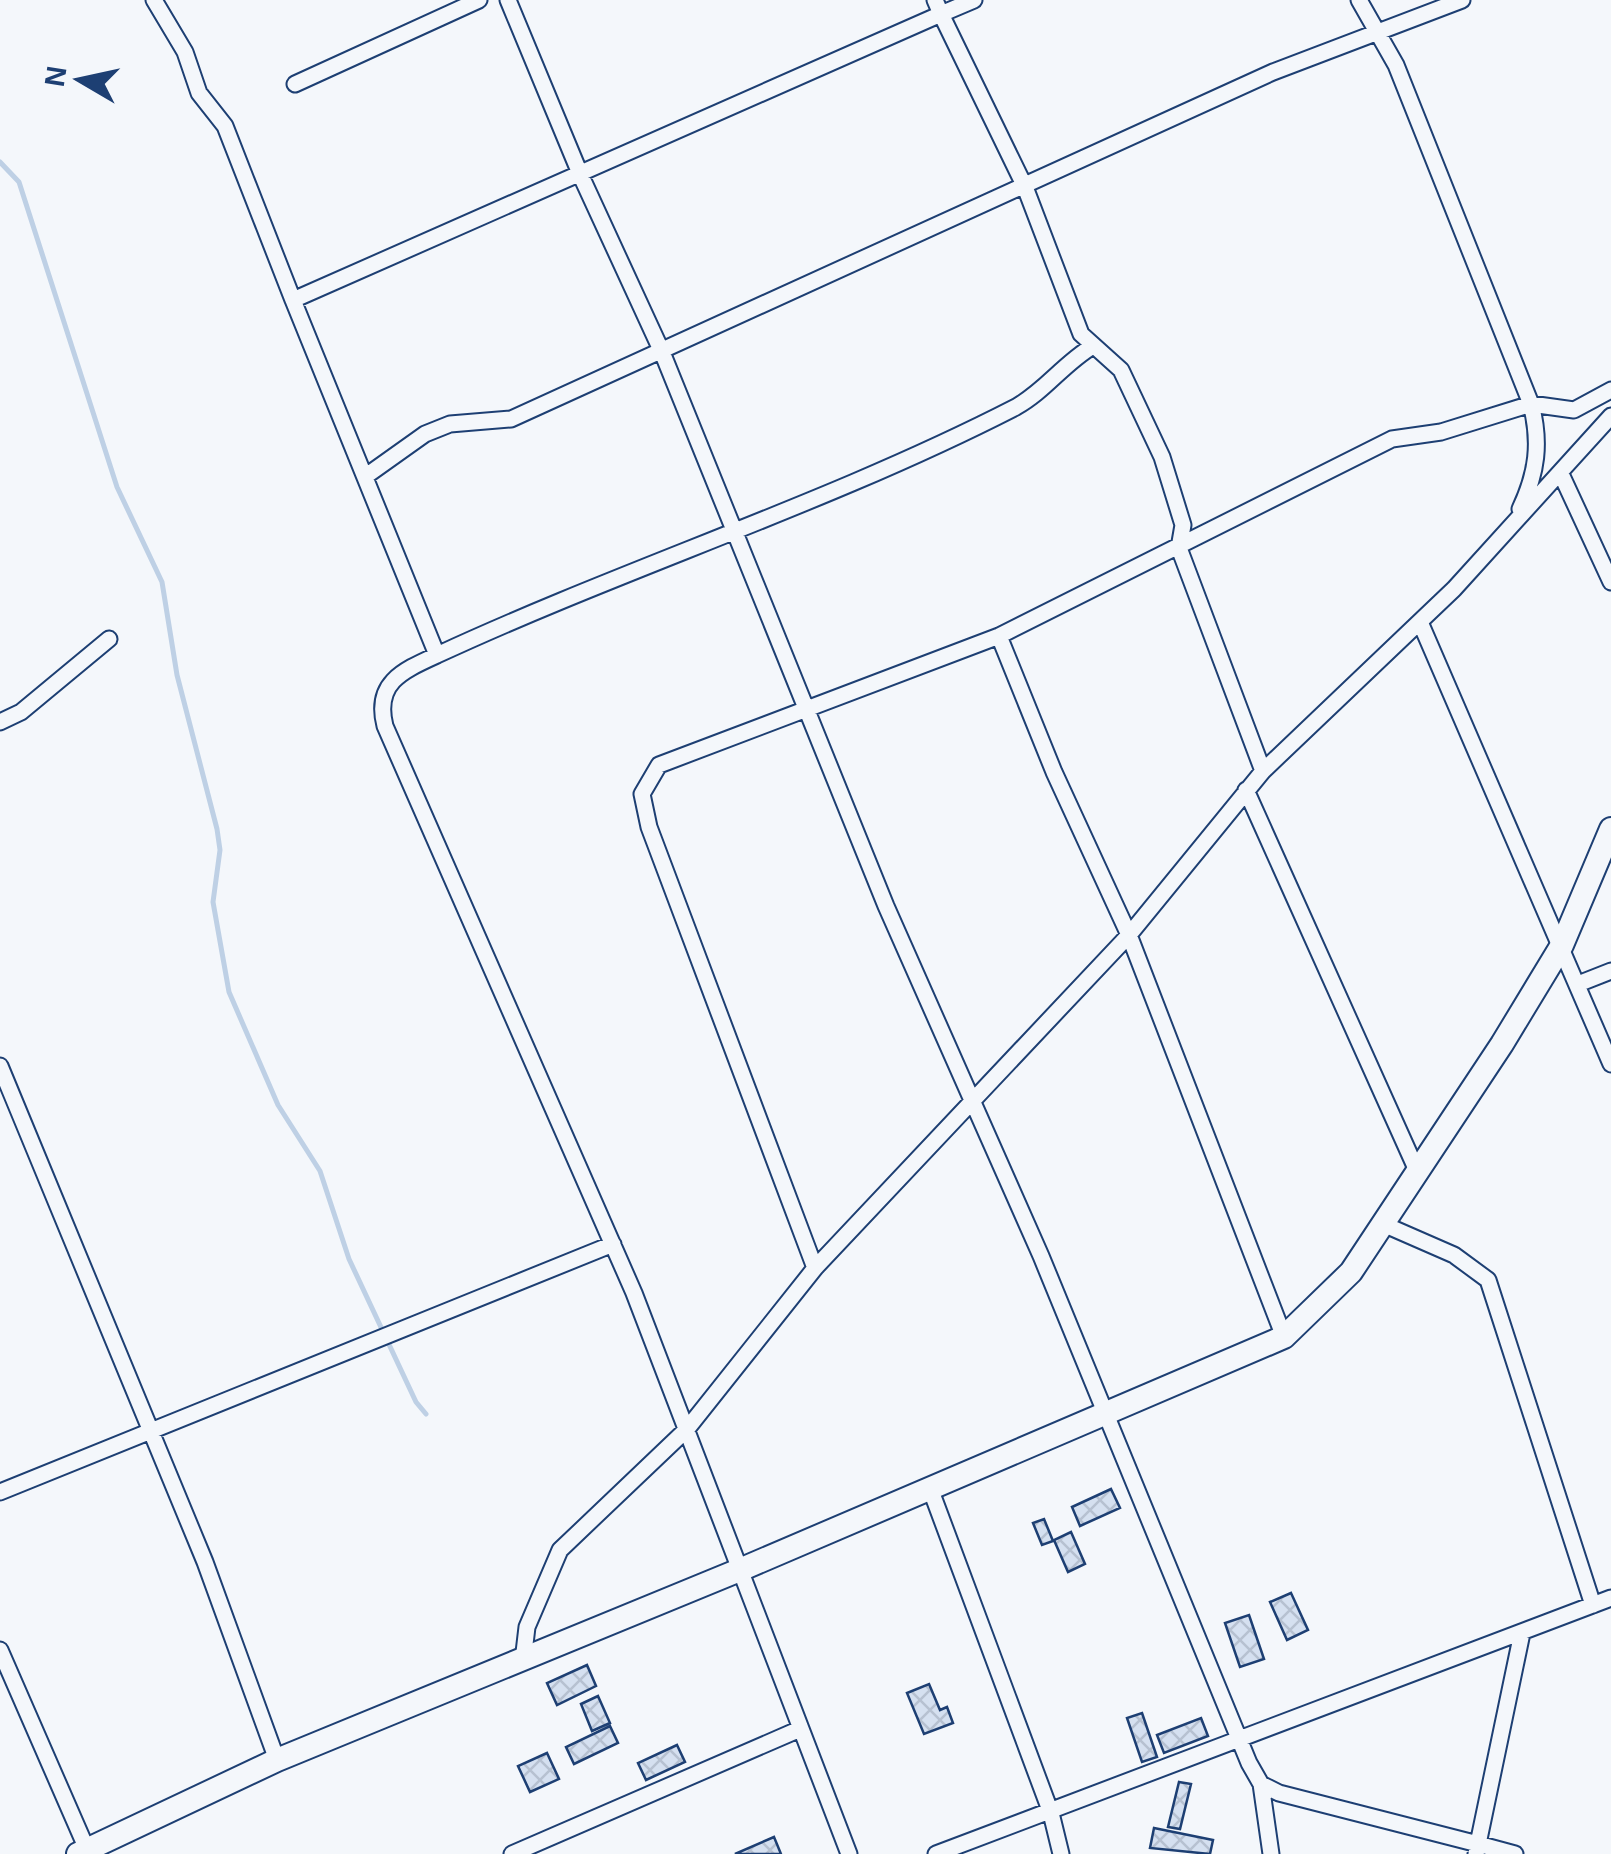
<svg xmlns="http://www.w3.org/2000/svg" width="1611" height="1854" font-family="Helvetica,sans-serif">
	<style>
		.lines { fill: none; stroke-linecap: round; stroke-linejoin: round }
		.stream { stroke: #bed0e5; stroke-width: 5 }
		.building { fill: url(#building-cross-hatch); stroke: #1d3f73; stroke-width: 2.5 }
		.street-casing { stroke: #1d3f73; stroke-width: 19 }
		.secondary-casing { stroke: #1d3f73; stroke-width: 26 }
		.street { stroke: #f4f7fb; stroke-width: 15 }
		.secondary { stroke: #f4f7fb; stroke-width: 22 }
	</style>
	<defs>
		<pattern id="building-cross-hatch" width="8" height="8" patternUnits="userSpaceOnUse" patternTransform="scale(2.5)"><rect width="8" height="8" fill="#d5e0f0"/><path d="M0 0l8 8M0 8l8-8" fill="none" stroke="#b6c1d1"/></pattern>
	</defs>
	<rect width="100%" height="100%" fill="#f4f7fb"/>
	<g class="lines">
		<!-- stream -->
		<path class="stream" d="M0,162l19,20 98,305 45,95 15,93 40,154 3,21 -7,52 16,90 49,113 42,66 29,88 67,143 10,12"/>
	</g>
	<!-- building -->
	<path class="building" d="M1111,1489l9,19 -40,18 -8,-19z
		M1044,1519l9,22 -11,4 -9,-22z
		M1071,1532l14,32 -17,8 -14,-32z
		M1291,1593l17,37 -21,10 -17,-38z
		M1249,1615l15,44 -24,8 -15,-44z
		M587,1665l9,21 -39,19 -10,-22z
		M929,1684l11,26 7,-3 6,16 -29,11 -17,-41z
		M598,1696l12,27 -18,8 -11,-27z
		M1142,1713l15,44 -15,5 -15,-44z
		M1201,1718l7,18 -44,17 -7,-18z
		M610,1726l8,17 -44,21 -8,-17z
		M677,1745l8,17 -39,18 -8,-17z
		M547,1753l12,26 -29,13 -12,-26z
		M1179,1782l12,2 -11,45 -12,-2z
		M1154,1828l59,12 -3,14 -60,-6z
		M774,1837l7,17h-46z"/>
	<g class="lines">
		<defs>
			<path id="street" d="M154,0l31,52 14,41 26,33 68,174
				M508,0l73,176 81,176 224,554 155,350 208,507 12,21 18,9 199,51 -2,10
				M935,0l6,14 -648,286 144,355c190,-88 392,-152 579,-248 29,-16 48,-44 77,-61
				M974,0l-33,14 84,173 56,147 40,36 41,87 21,68 -4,23 84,223
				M1359,0l37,65 135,339c10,39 6,69 -11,105
				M295,84l184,-84
				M1561,474l50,108
				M366,476l59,-42 25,-10 61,-5 762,-347 189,-72
				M1420,622l191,442
				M999,636l55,136 75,163 155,402
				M437,655c-35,16 -63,28 -52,71l249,567 215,561
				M0,722l21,-10 88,-73
				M1246,790l172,383
				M1578,984l33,-13
				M0,1066l205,496 72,198
				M1383,1224l71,31 34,25 105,325
				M815,1268l-166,-441 -7,-33 17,-29 340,-129 393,-197 49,-7 90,-28 43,6 37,-20
				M930,1488l121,325 10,41
				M0,1492l613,-248
				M0,1650l89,204
				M523,1661l4,-34 33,-77 127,-121 128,-161 314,-333 134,-164 191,-182 157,-173
				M1261,1784l10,70
				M512,1854l288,-125
				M936,1854l675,-256
				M1515,1854l-37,-10 44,-211"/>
			<path id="secondary" d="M78,1854l199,-94 465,-191 542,-232 67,-65 151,-228 60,-99 49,-116"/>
		</defs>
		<!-- street casing -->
		<use href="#street" class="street-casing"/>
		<!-- secondary casing -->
		<use href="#secondary" class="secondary-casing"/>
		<!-- street -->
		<use href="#street" class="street"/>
		<!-- secondary -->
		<use href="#secondary" class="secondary"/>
	</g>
	<!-- north arrow -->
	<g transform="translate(80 80) rotate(279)" stroke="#f4f7fb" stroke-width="8" paint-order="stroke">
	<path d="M0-8L18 38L0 25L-18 38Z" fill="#1d3f73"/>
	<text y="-15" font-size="28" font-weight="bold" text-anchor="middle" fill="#1d3f73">N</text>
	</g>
</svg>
